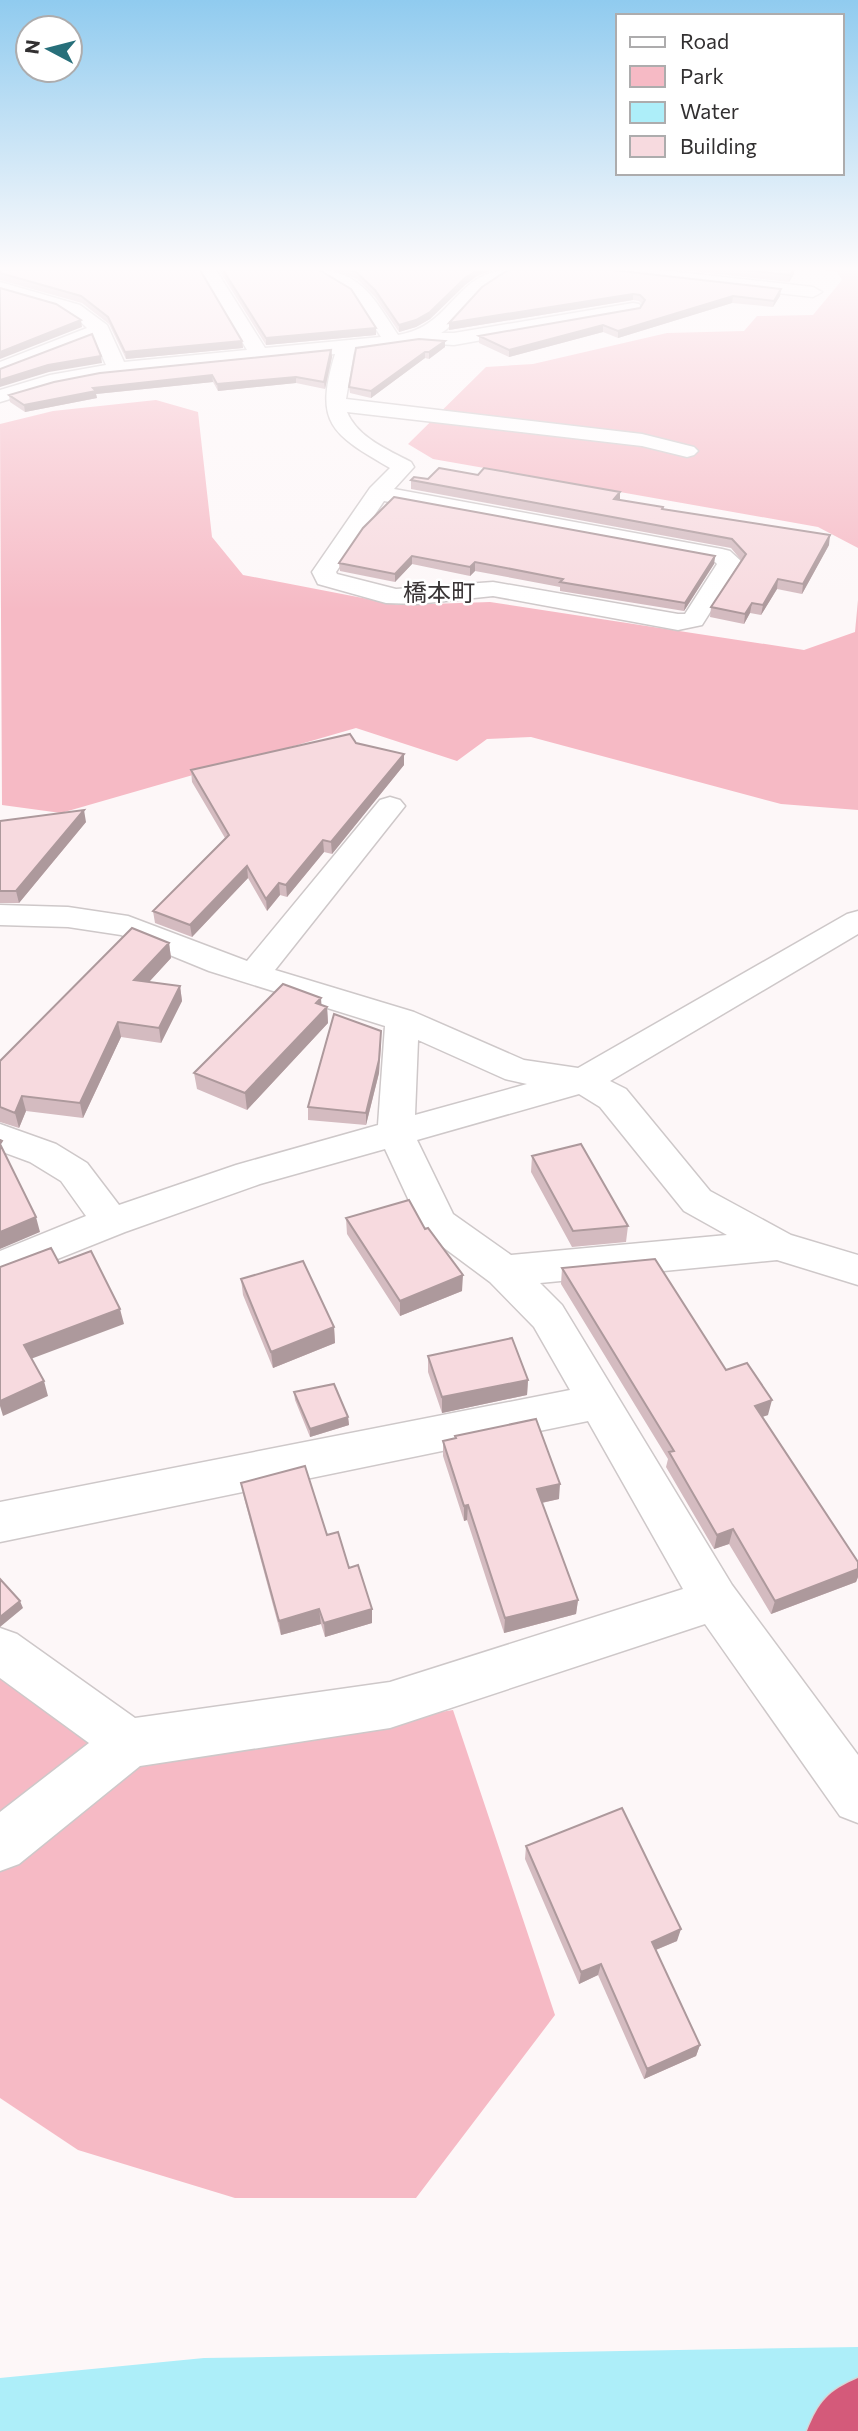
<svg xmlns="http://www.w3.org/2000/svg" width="858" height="2431" font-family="Commissioner,'Noto Sans JP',sans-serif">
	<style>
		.green { fill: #f6bac5 }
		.water { fill: #adeef9 }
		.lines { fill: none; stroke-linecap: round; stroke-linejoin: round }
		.minor-casing { stroke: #cec8c9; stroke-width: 3 }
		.highway-casing { stroke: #d6d6d6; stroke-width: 3 }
		.minor { fill: #fff; fill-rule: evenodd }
		.highway { fill: #d45a7a; fill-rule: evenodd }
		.wall { fill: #d4bbc0 }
		.shaded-wall { fill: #ad999c }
		.building { fill: #f7dadf; stroke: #ad999c; stroke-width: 2 }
		.labels { text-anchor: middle; stroke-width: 5; stroke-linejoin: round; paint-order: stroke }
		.far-quarter-label { font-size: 24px; fill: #3a3536; stroke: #fff }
	</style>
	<rect width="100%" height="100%" fill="#fdf7f8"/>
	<!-- green -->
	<path class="green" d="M822,270h36v278l-40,-21 -385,-68 -25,-15 78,-77 47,-3 134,-31 77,-2 13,-15 56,-1 29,-35 -5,-8z
		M156,400l42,12 14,125 31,38 156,30 91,-3 314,48 51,-18 3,-32v210l-77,-6 -250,-67 -44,2 -30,22 -101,-33 -295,85 -59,-8 -2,-381 53,-13z
		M0,1670l133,92 320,-52 102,305 -139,183h-181l-157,-48 -78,-52z"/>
	<!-- water -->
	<path class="water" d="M858,2347v84h-858v-53l204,-20z"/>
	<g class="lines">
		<defs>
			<path id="minor" d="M200,270h16l49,78 116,-11 -28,-43 -39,-24c47,0 60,29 84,65 57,-9 56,-67 117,-65l-35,22 -33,37 -6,4h13l179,-30 6,1 3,4 -3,4 -6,1 -179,32 -35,-2 -65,9 -8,47 296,35 52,13 4,4 -4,4 -7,2 -45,-11 -295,-34c10,25 41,38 64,50l3,5 -20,22 328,60 8,2 12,11 -40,63 -24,5 -185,-34 -76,8 -31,-1 -68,-19 -6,-12 58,-84 20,-20c-59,-34 -76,-45 -55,-114l-234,23 -47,9 -54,16v-12l50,-15 56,-10 -12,-27 -94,37v-13l87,-34c-22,-24 -57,-28 -87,-36v-10l80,23 27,20 17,37 123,-12zM384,501l331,61 2,2 -32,50h-7l-185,-32 -97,7 -59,-15 -1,-2z
				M605,270h54l154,17 9,5 -9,5 -199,-22z
				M390,797l10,3 5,6 -130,164 139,42 110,48 54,8 269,-154 11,-3v23l-248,147 16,8 84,102 81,44 67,20v30l-81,-25 -237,23 22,22 170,280 126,170v68l-18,-7 -135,-192 -315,104 -250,38 -121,98 -19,7v-59l89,-69 -89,-65v-50l17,6 118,84 255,-36 293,-93 -95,-168 -588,121v-40l570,-112 -36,-63 -44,-45 -66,-49 -39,-84 -125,35 -135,48 -125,50v-31l86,-35 -25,-35 -31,-19 -30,-11v-27l56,20 31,19 32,42 117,-40 142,-40 7,-99 -176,-55 -88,-36 -53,-8 -68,-2v-20l68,2 60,9 119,45 133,-161zM418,1040l87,39 22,5 -112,31zM579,1094l21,13 84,104 43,24 -216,20 -58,-41 -36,-74z"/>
			<path id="highway" d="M858,2378v53h-51c12,-30 21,-40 51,-53z"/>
		</defs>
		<!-- minor casing -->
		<use href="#minor" class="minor-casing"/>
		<!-- highway casing -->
		<use href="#highway" class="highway-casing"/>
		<!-- minor -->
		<use href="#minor" class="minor"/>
		<!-- highway -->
		<use href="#highway" class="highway"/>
	</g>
	<!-- wall -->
	<path class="wall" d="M0,270l242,71 1,7 -117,11 -17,-35 -27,-21 -82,-23z
		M219,270h100l57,65 -110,10z
		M333,270h160l-16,6 -12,9 -35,34 -14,8 -17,5 -24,-35 -18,-18z
		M682,270h112v4l-5,8z
		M614,271l166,25 -7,11 -41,-4 -114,35 -15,-6 -94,25 -30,-14v-7l161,-28 2,-4 -3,-3 -6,-1 -184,30v-7z
		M445,341v6l-16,12 -4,-1 -54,40 -21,-5 -1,-6z
		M331,350l1,7 -7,32 -29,-6 -78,8 -5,-9 -117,12 1,4 -72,14 -15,-10 -1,-7z
		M428,479l192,21 209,45 -27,49 -25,-5 -16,26 -11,-2 -6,11 -34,-7 1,-10 30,-47 -10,-12 -320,-59v-9z
		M363,528l352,28 -1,8 -30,47 -124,-20v-4l-85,-16 -5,5 -58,-12 -17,18 -55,-11 -1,-8z
		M356,743l48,11v11l-72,89 -8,-2 -37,45 -7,-2 -13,16 -19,-33 -56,59 -37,-14 -2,-12 72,-73 -33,-56 -1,-12z
		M0,821l86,1 -67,81h-19z
		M169,943l2,15 -22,24 31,4 2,15 -21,42 -40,-6 -38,81 -57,-7 -7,17 -19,-6v-61z
		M322,1006l5,1 1,16 -81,87 -50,-21 -3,-16z
		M381,1044l-2,29 -13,52 -58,-5v-13z
		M532,1156l96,70 -2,16 -54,5 -41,-75z
		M346,1218l79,11 37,62 -62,25 -53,-82z
		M562,1268l164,102 42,45 -6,2 96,145v15l-2,5 -85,32 -42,-70 -15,5 -48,-82 2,-8 -107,-175z
		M241,1279l93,48 1,16 -62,25 -30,-73z
		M428,1356l100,24 -1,15 -85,18 -14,-41z
		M294,1392l54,25 1,8 -39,12 -15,-37z
		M455,1436l104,63 -17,4 36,97 -2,14 -72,19 -37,-113 -3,1 -21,-65v-15l12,-3z
		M241,1483l86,52 22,33 23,55 -47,14 -4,-13 -40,11 -37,-137z
		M526,1846l151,95 -21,9 44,95 -4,11 -52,23 -46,-104 -19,9 -54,-125z"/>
	<!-- shaded-wall -->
	<path class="shaded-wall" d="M477,270h16l-16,6 -12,9 -35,34 -14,8 -17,5v-7z
		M793,270h1v4l-5,8 1,-7z
		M781,289l-1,7 -7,11 1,-6z
		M633,294v6l-184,30v-7z
		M733,296l-1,7 -114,35v-7z
		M81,320l1,7 -82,32v-7z
		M603,325v7l-94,25v-7z
		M376,328v7l-110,10v-7z
		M242,341l1,7 -117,11 -1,-7z
		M445,341v6l-16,12v-7z
		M331,350l1,7 -7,32 -1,-7z
		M425,352v6l-54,40v-7z
		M101,356l1,7 -53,9 -49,15v-7l48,-15z
		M212,375l1,7 -117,12 1,4 -72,14 -1,-7 69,-17z
		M296,377v6l-78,8 -1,-7z
		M620,492v10l-6,-3z
		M830,535l-1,10 -27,49 1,-10z
		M412,556v8l-17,18v-8z
		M715,556l-1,8 -30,47 1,-8z
		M475,562v9l-5,5v-9z
		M778,579l-1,10 -16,26 2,-10z
		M752,603l-2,10 -6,11 1,-10z
		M404,754v11l-72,89 -1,-12z
		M84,810l2,12 -67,81 -3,-12z
		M323,840l1,12 -37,45 -1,-12z
		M247,866l1,12 -56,59 -2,-12z
		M279,883l1,12 -13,16 -1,-12z
		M169,943l2,15 -34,37 -3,-15z
		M180,986l2,15 -21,42 -2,-15z
		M321,998l1,14 5,-5 1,16 -81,87 -2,-17z
		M118,1022l3,15 -38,81 -3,-15z
		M381,1031l-2,42 -13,52v-12z
		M22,1096l4,15 -7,17 -4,-15z
		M36,1217l4,15 -40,17v-17z
		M463,1275l-1,16 -62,25v-15z
		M120,1309l4,15 -96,36 -4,-15z
		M334,1327l1,16 -62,25 -2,-16z
		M528,1380l-1,15 -85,18v-16z
		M44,1381l4,15 -45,20 -3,-10v-5z
		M772,1400l-4,15 -17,6 4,-15z
		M348,1417l1,8 -39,12v-8z
		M560,1484l-1,15 -23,5 1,-15z
		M468,1505l-1,15 -3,1v-15z
		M733,1529l-4,15 -15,5 3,-14z
		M858,1569v8l-2,5 -85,32 4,-13z
		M578,1600l-2,14 -72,19 1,-15z
		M20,1601l3,7 -23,19v-10z
		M319,1609l2,15 -40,11 -2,-14z
		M372,1609v14l-47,14 -1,-14z
		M681,1929l-4,12 -29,12 4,-11z
		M601,1964l-3,11 -19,9 2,-12z
		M700,2045l-4,11 -52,23 3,-10z"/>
	<!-- building -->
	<path class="building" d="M0,270h200l42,71 -117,11 -17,-35 -27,-21 -81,-23z
		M223,270h96l32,19 25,39 -110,10z
		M350,270h127l-12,8 -35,34 -14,8 -17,5 -24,-35 -19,-18z
		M508,270h104l169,19 -7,12 -41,-5 -115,35 -15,-6 -94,25 -30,-14 161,-28 5,-8 -5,-5 -7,-1 -184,29 33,-36z
		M743,270h50l-3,5z
		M0,288l56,16 25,16 -81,32z
		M92,334l9,22 -53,9 -48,15v-11z
		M419,339l26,2 -16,11h-4l-54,39 -22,-4 7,-39z
		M331,350l-7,32 -28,-5 -79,7 -5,-9 -119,13 3,3 -72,14 -15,-10 45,-13 46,-9z
		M439,468l39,7 6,-7 136,24 -6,7 49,8 -1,2 168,26 -27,49 -25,-5 -15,26 -11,-2 -7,11 -34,-7 35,-53 -14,-15 -321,-59 3,-3 14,2z
		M394,497l321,59 -30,47 -125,-21 3,-3 -88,-17 -5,5 -58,-11 -17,18 -56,-11 24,-35z
		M350,734l6,9 48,11 -73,88 -8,-2 -37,45 -7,-2 -13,16 -19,-33 -57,59 -37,-14 76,-76 -38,-65z
		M84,810l-68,81h-16v-70z
		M132,928l37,15 -35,37 46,6 -21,42 -41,-6 -38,81 -58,-7 -7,17 -15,-6v-46z
		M283,984l38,14 -5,5 11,4 -82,86 -51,-20z
		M334,1014l47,17 -2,29 -13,53 -58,-6z
		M0,1140l2,1 -2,3 36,73 -36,15z
		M581,1144l47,82 -55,5 -41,-75z
		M409,1200l16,29 3,-1 35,47 -63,26 -54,-83z
		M51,1248l8,15 32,-12 29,58 -96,36 20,36 -44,20v-134z
		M655,1259l71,111 21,-7 25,37 -17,6 103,156v7l-83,32 -42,-72 -16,6 -48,-83 5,-1 -112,-183z
		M303,1261l31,66 -63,25 -30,-73z
		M512,1338l16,42 -86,17 -14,-41z
		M334,1384l14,33 -38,12 -16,-37z
		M536,1419l24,65 -23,5 41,111 -73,18 -37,-113 -4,1 -21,-65 13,-3 -1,-2z
		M305,1466l22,69 11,-3 11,36 9,-3 14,44 -48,14 -5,-14 -40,12 -38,-138z
		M0,1579l20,22 -20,16z
		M622,1808l59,121 -29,13 48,103 -53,24 -46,-105 -20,8 -55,-126z"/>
	<!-- sky -->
	<linearGradient id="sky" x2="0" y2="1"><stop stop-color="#90cbef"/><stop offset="0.44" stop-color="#fefbfc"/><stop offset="1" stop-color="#fefbfc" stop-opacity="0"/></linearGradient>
	<rect width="858" height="610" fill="url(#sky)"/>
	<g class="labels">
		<!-- far-quarter labels -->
		<g class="far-quarter-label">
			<text x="439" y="601">橋本町</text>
		</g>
	</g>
	<!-- legend -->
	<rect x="616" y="14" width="228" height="161" fill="#ffffff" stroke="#adacad" stroke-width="2"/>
	<rect x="630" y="37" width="35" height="10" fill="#ffffff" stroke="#adacad" stroke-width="2"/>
	<text x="680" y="49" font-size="21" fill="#323031">Road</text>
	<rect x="630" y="66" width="35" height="21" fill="#f6bac5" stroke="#adacad" stroke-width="2"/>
	<text x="680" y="84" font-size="21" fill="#323031">Park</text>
	<rect x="630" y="102" width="35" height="21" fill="#adeef9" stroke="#adacad" stroke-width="2"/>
	<text x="680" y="119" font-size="21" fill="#323031">Water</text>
	<rect x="630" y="136" width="35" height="21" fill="#f7dadf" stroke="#adacad" stroke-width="2"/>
	<text x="680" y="154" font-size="21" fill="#323031">Building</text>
	<!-- north arrow -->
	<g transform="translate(49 49) rotate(277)"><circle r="33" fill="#ffffff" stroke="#adacad" stroke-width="2"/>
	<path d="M0-5L12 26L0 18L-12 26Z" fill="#276f7a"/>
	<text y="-10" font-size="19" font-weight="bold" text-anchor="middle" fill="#323031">N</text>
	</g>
</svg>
